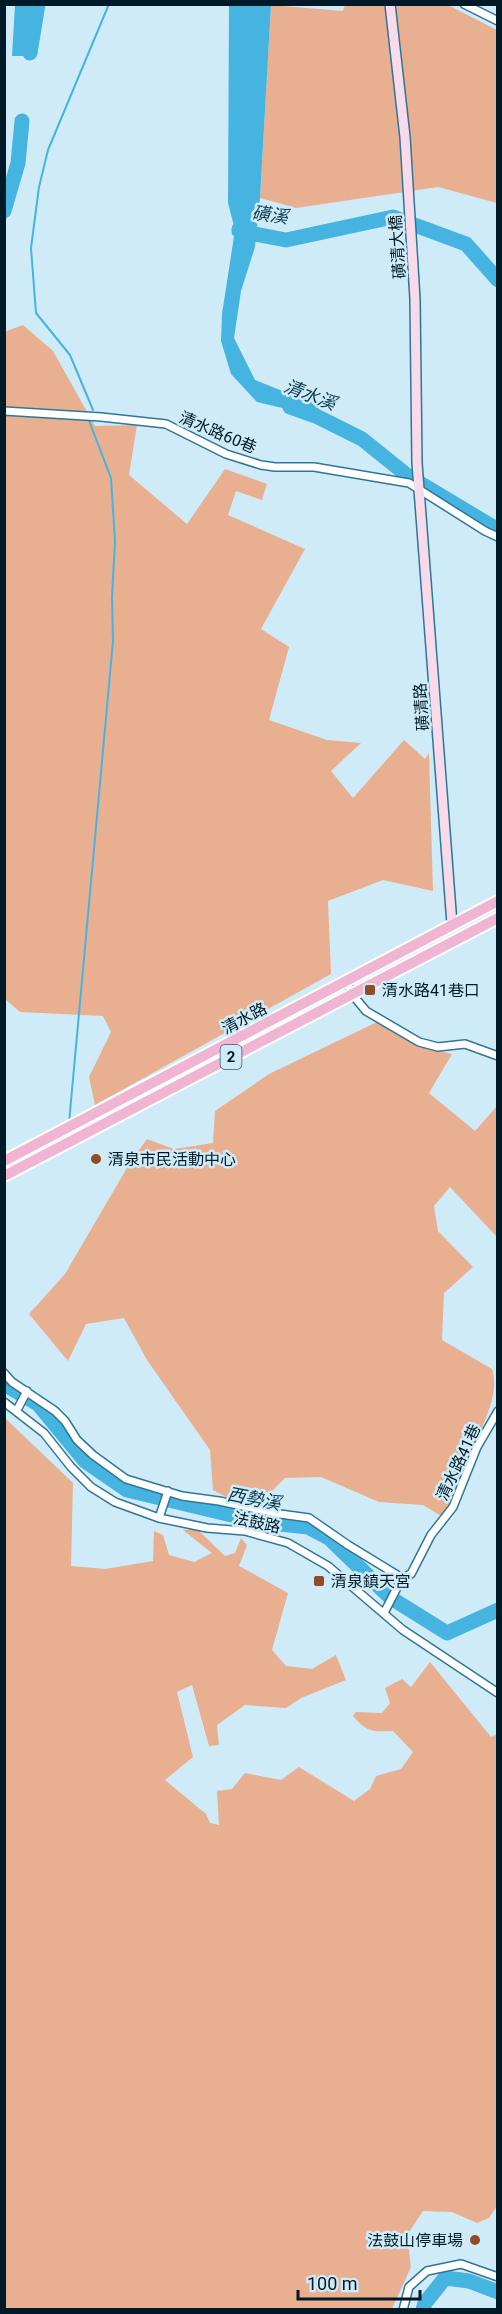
<svg xmlns="http://www.w3.org/2000/svg" width="502" height="2314" font-family="Roboto,'Noto Sans TC',sans-serif">
	<style>
		.green { fill: #e9af91 }
		.water { fill: #45b4e1 }
		.lines { fill: none; stroke-linecap: round; stroke-linejoin: round }
		.stream { stroke: #45b4e1; stroke-width: 2 }
		.river { stroke: #45b4e1; stroke-width: 15 }
		.street-casing { stroke: #2d7795; stroke-width: 10 }
		.secondary-casing { stroke: #2d7795; stroke-width: 12 }
		.primary-casing { stroke: #fff; stroke-width: 14 }
		.street { stroke: #fff; stroke-width: 7 }
		.secondary { stroke: #f8daea; stroke-width: 9 }
		.primary { stroke: #f1b5d4; stroke-width: 10 }
		.poi-dot { fill: #924c24; stroke: #d0ebf8; stroke-width: 2 }
		.labels { text-anchor: middle; stroke-width: 5; stroke-linejoin: round; paint-order: stroke }
		.shield { fill: #d0ebf8; stroke: #3e5966; stroke-width: 1.5 }
		.shield-label { font-size: 15px; font-weight: bold; fill: #001b27 }
		.street-label { font-size: 16px; fill: #001b27; stroke: #d0ebf8 }
		.poi-label { font-size: 16px; fill: #001b27; stroke: #d0ebf8; text-anchor: start }
		.water-label { font-size: 18px; font-style: italic; fill: #06394b; stroke: #d0ebf8 }
	</style>
	<rect width="100%" height="100%" fill="#d0ebf8"/>
	<!-- green -->
	<path class="green" d="M271,5l72,6 2,-6h103l49,25v173l-59,-16 -142,21 -36,-10z
		M23,325l30,26 42,75 42,-1 -8,50 58,49 38,-55 42,15 -5,16 -26,-9 -8,24 77,34 -44,80 28,18 -20,73 58,20 34,3 -30,28 22,27 51,-58 21,19 4,-6 4,138 -50,-11 -55,21 3,73 -236,131 -6,-28 22,-45 -8,-16 -83,-4 -15,-13 -1,-667z
		M377,1022l40,23 35,9 -23,39 46,38 22,-25v131l-47,-50 -16,19 4,25 35,36 -29,26 -2,47 50,29c10,29 -17,70 -29,97 -7,16 -10,36 -15,54l-25,-15 -44,-3 -58,-25 -36,1 -33,33 -39,-21 -3,-40 -63,-90 -23,-42 -38,6 -18,37 -39,-47 36,-40 66,-113 16,-22 27,10 39,-6 2,-32 54,-37z
		M4,1417l69,66 -2,83 34,3 48,-8 1,-30 9,4 6,20 25,7 18,-9 -29,-23 14,-1 28,27 10,-3 6,-15 6,7 -8,21 49,27 -16,57 14,16 26,3 24,-14 10,25 -45,18 -15,10 -41,-3 -28,20 2,20 -10,1 -17,-61 -15,7 16,65 -28,23 41,34 4,9 9,2 -2,-34 15,-2 13,-16 36,7 18,-13 55,34 16,-12 6,-13 25,-7 12,-17 -20,-21c-21,1 -26,1 -40,-15l3,-4 26,1 8,-10 -5,-15 17,-9 9,8 19,-25 61,75 6,-3v472l-8,12 -12,5 -25,-11 -29,-1 -16,24 4,32 -19,42h-387z"/>
	<!-- water -->
	<path class="water" d="M15,5h19l-8,51h-14z
		M229,5h42l-11,193 -5,49 -14,44 -7,47 21,42 70,28 -18,6 -50,-12 -26,-28 -10,-33 1,-27 13,-84 -7,-27z"/>
	<g class="lines">
		<!-- stream -->
		<path class="stream" d="M93,410l-23,-55 -34,-42 -5,-65 8,-61 9,-37 61,-146
			M69,1123l44,-482 -1,-44 3,-56 -4,-63 -23,-60"/>
		<!-- river -->
		<path class="river" d="M30,53l8,-49
			M4,211l14,-48 4,-42
			M239,229v2l47,9 107,-23 73,27 32,36
			M290,407l28,10 44,22 46,37 90,54
			M4,1384l34,20 47,57 42,29 134,32 47,5 21,11 62,60 56,35 51,-23
			M423,2310l2,-7 20,-25 24,3 29,11"/>
		<defs>
			<path id="street" d="M464,4l34,17
				M4,411l97,6 65,7 60,30 35,11 14,2h39l95,16 76,48 13,6
				M347,981l5,13 14,17 53,31 19,5 27,-3 33,12
				M4,1373l8,9 43,29 10,10 12,19 16,15 33,24 56,17 37,5 61,13 29,4 39,27 54,33
				M4,1402l40,31 27,34 20,20 24,15 44,16 48,10 38,3 43,12 40,23 75,64 95,63
				M17,1410l10,-19
				M159,1518l9,-27
				M384,1613l18,-35 9,-4 20,-39 22,-28 24,-60 21,-36
				M403,2310l6,-23 18,-16 34,-7 37,13"/>
			<path id="secondary" d="M390,4l15,133 10,162 2,164 35,461"/>
			<path id="primary" d="M4,1161l494,-260
				M4,1176l494,-258"/>
		</defs>
		<!-- street casing -->
		<use href="#street" class="street-casing"/>
		<!-- secondary casing -->
		<use href="#secondary" class="secondary-casing"/>
		<!-- primary casing -->
		<use href="#primary" class="primary-casing"/>
		<!-- street -->
		<use href="#street" class="street"/>
		<!-- secondary -->
		<use href="#secondary" class="secondary"/>
		<!-- primary -->
		<use href="#primary" class="primary"/>
	</g>
	<!-- markers -->
	<g class="poi-dot">
		<rect x="364" y="984" width="12" height="12" rx="3"/>
		<circle cx="96" cy="1159" r="6"/>
		<rect x="313" y="1575" width="12" height="12" rx="3"/>
		<circle cx="475" cy="2240" r="6"/>
	</g>
	<g class="labels">
		<!-- shield labels -->
		<rect class="shield" x="220.5" y="1045" width="21" height="24" rx="4.5"/>
		<g class="shield-label">
			<text x="231" y="1062">2</text>
		</g>
		<!-- street labels -->
		<g class="street-label">
			<text transform="translate(397 247) rotate(-94)" y="6">磺清大橋</text>
			<text transform="translate(218 432) rotate(23)" y="6">清水路60巷</text>
			<text transform="translate(421 707) rotate(-94)" y="6">磺清路</text>
			<text transform="translate(244 1018) rotate(-28)" y="6">清水路</text>
			<text transform="translate(458 1462) rotate(-65)" y="6">清水路41巷</text>
			<text transform="translate(257 1522) rotate(12)" y="6">法鼓路</text>
		</g>
		<!-- poi labels -->
		<g class="poi-label">
			<text x="382" y="996">清水路41巷口</text>
			<text x="108" y="1165">清泉市民活動中心</text>
			<text x="331" y="1587">清泉鎮天宮</text>
			<text x="463" y="2246" text-anchor="end">法鼓山停車場</text>
		</g>
		<!-- water labels -->
		<g class="water-label">
			<text transform="translate(270 215) rotate(8)" y="6">磺溪</text>
			<text transform="translate(310 395) rotate(21)" y="6">清水溪</text>
			<text transform="translate(254 1499) rotate(11)" y="6">西勢溪</text>
		</g>
	</g>
	<!-- border -->
	<rect width="502" height="2314" fill="none" stroke="#001b27" stroke-width="12"/>
	<!-- scale -->
	<path d="M298 2290v9h122v-9" fill="none" stroke="#001b27" stroke-width="3"/>
	<text x="307" y="2290" font-size="18" fill="#001b27" stroke="#d0ebf8" stroke-width="4.5" paint-order="stroke">100 m</text>
</svg>
